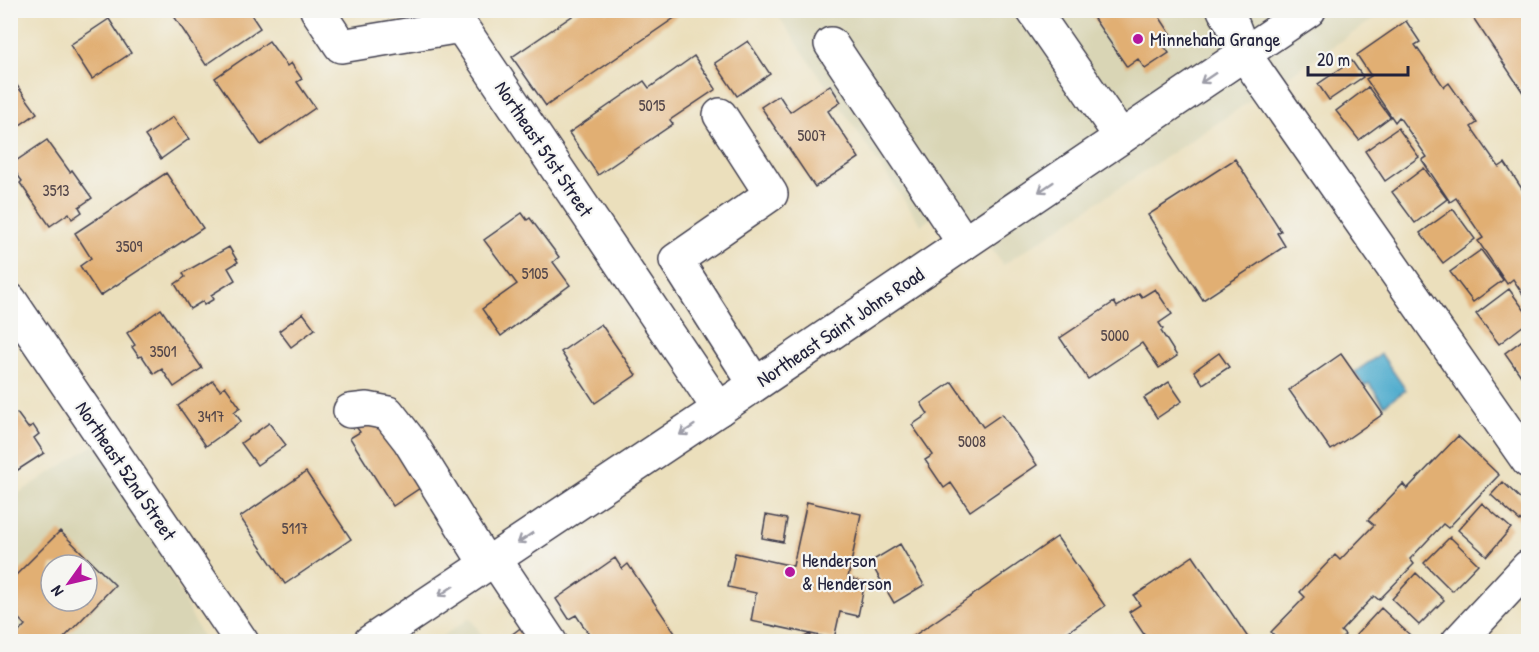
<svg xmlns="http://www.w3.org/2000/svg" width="1539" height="652" font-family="'Patrick Hand',sans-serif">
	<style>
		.built { fill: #d9d5b5; fill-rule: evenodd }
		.water { fill: #4faccd; stroke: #386784; stroke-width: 1.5 }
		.building { fill: #e1af73; fill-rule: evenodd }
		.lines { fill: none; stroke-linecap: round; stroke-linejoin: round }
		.minor-casing { stroke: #403e4e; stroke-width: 36 }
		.major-casing { stroke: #403e4e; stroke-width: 36 }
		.minor { stroke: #fff; stroke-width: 33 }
		.major { stroke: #fff; stroke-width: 33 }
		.oneway { stroke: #9c9ca7 }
		.poi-dot { fill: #b5179e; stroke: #f6f6f2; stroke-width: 2 }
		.labels { text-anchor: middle; stroke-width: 4.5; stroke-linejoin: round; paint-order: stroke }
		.number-label { font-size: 16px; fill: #524549 }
		.poi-label { font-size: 20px; fill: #22223b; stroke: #f6f6f2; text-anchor: start }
		.street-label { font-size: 20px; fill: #22223b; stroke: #f6f6f2 }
	</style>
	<rect width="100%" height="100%" fill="#f6f6f2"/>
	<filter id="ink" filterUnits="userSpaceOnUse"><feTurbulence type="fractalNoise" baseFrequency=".0167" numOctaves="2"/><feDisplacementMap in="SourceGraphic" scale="12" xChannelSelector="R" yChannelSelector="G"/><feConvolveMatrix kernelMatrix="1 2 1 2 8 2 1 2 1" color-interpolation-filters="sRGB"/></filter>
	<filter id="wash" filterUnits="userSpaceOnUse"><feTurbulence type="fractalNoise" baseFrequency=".008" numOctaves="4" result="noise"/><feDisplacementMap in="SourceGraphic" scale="24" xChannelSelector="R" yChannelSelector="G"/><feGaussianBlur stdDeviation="1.35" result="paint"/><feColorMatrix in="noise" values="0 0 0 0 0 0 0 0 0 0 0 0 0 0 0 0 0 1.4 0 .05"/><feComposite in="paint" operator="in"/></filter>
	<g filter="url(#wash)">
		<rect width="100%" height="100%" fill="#ebdfbc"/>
		<!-- built -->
		<path class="built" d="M775,11h611l-383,254 -46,-65 -36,25z
			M105,438l99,203 -193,1v-144zM51,565h36v36h-36z
			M470,618l16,23h-51z"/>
		<!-- water -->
		<path class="water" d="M1381,354l25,36 -22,15 -15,-22 -5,3 -9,-14z"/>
		<g id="blocks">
			<!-- building -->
			<path class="building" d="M170,10h78l12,18 -54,37z
				M581,10h24l2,3 4,-3h75l-140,96 -34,-49z
				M1088,10h67l17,26 -10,7 7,10 -24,16 -7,-10 -11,8z
				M1468,10h60v90z
				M109,19l22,34 -39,26 -22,-34z
				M1406,21l14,21 -5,3 29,42 5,-4 28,40 -6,4 28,40 6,-4 23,35v104l-15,-23 -6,5 -29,-43 5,-3 -27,-40 -6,4 -28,-42 5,-3 -28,-40 -4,5 -29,-43 5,-3 -14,-21z
				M269,41l18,25 4,-3 11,16 -5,3 18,26 -54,37 -46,-67z
				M748,41l22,33 -33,22 -22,-33z
				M694,56l22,33 -46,31 3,4 -75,51 -29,-42 75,-52 5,7z
				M1352,61l11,16 -34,23 -11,-16z
				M10,76l27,37 -27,19z
				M830,85l11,17 -13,9 31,47 -44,29 -54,-80 18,-12 11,17z
				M1368,87l22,30 -31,23 -23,-29z
				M173,117l16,22 -28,20 -16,-23z
				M1398,128l21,29 -34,24 -20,-30z
				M47,140l23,32 2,-2 20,28 -13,9 3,5 -10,7 -3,-6 -19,13 -30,-43 2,-2 -12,-16z
				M1235,159l46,72 -4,2 8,13 -82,54 -55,-85z
				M1424,168l23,31 -32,24 -23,-31z
				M166,173l37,55 -103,68 -20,-30 11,-8 -16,-25z
				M1453,209l22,30 -32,24 -23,-30z
				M522,213l5,7 3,-2 29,39 -6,5 17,23 -69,51 -19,-27 35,-25 -33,-44z
				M229,247l9,15 -10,6 7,12 -24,15 3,4 -10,6 -1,-4 -13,8 -15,-25 10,-7 -2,-4z
				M1481,250l22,30 -30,22 -23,-30z
				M1155,289l17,25 -13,9 4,6 -2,2 16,25 -18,12 -17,-25 -54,36 -28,-41 54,-36 3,5 22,-14 3,4z
				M1509,289l19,26v7l-29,22 -23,-30z
				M161,309l41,59 -28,19 -12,-18 -8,5 -12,-18 -3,1 -7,-10 3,-2 -8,-12z
				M303,313l12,16 -24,18 -12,-16z
				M601,324l35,51 -41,28 -34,-51z
				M1528,336v45l-2,2 -21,-30z
				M1219,353l10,14 -26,17 -9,-13z
				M1341,354l42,60 -52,36 -42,-60z
				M213,381l7,9 5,-4 15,21 -6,5 7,9 -35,25 -28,-40z
				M952,382l31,45 19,-13 35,51 -67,46 -19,-28 -7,5 -19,-28 8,-5 -21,-30 16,-11 -7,-11z
				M1169,382l13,19 -25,17 -13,-20z
				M17,413l11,15 5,-3 6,9 -5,4 10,15 -34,22v-57z
				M373,417l56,65 -36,24 -43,-68 10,-6 -3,-4z
				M269,423l17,22 -29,20 -16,-22z
				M1458,436l41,39 -51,53 -5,-4 -33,35 4,5 -35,36 -5,-4 -33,35 4,4 -6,7h-58l-10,-10 34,-35 -5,-5 35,-37 5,5 34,-35 -6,-5 35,-36 4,5z
				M306,472l45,67 -66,45 -45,-67z
				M1503,482l25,24v6l-8,9 -29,-26z
				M807,502l54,12 -13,64 17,4 -7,34 -18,-4 -6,27 -83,-18 5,-28 -28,-6 7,-34 58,13z
				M1482,503l29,25 -24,28 -29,-26z
				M766,515l21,4 -4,23 -21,-4z
				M60,531l55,54 -55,57h-50l15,-17 -15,-15v-29zM51,565h36v36h-36z
				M1057,537l48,69 -52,36h-148z
				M1450,537l28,27 -26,27 -28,-28z
				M900,544l24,41 -30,18 -24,-41z
				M1193,556l58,86h-85l-4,-5 -6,5h-7l-20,-30 11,-7 -6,-9z
				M615,558l7,11 6,-5 53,78h-87l-18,-27 -7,4 -13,-20z
				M1416,573l28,27 -25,25 -27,-26z
				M1381,608l29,27 -6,7h-41l-7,-7z
				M523,626l11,16h-32z
				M810,634l4,8h-19z"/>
		</g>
	</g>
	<g filter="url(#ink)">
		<use href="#blocks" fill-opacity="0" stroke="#403e4e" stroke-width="1.5"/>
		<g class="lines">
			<defs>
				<path id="minor" d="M317,10l24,36 120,-20 258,383
					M1033,10l88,127
					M1224,10l8,13 12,31 284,407
					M831,44l133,199
					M720,115l51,79 -95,66 79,124
					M10,300l232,342
					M350,411l17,-2 21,4 21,27 77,124
					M494,558l56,84
					M1458,642l70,-75"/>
				<path id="major" d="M370,642l349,-233 590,-399"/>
			</defs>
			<!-- minor casing -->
			<use href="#minor" class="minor-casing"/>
			<!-- major casing -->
			<use href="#major" class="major-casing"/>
			<!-- minor -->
			<use href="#minor" class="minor"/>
			<!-- major -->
			<use href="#major" class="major"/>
		</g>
		<!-- one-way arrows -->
		<defs><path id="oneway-shaft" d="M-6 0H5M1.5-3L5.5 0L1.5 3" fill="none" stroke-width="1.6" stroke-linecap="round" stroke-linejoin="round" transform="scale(1.5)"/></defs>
		<g class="oneway">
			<use href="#oneway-shaft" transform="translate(1208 78) rotate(146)"/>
			<use href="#oneway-shaft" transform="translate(1046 187) rotate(146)"/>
			<use href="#oneway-shaft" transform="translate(687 430) rotate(146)"/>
			<use href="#oneway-shaft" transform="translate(525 538) rotate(146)"/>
			<use href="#oneway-shaft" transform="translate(446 591) rotate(146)"/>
		</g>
	</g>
	<!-- markers -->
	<g class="poi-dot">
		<circle cx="1138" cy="39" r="6"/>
		<circle cx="790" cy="572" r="6"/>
	</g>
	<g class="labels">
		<!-- number labels -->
		<g class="number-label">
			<text x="652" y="111">5015</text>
			<text x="812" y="141">5007</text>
			<text x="56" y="196">3513</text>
			<text x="129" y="252">3509</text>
			<text x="535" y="279">5105</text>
			<text x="1115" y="341">5000</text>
			<text x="163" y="357">3501</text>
			<text x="211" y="422">3417</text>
			<text x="972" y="447">5008</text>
			<text x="295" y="534">5117</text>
		</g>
		<!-- poi labels -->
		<g class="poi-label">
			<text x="1150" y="46">Minnehaha Grange</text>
			<text x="802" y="567">Henderson<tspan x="802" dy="23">&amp; Henderson</tspan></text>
		</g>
		<!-- street labels -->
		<g class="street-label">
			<text transform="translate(544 149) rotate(56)" y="7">Northeast 51st Street</text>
			<text transform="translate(840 327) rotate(-34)" y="7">Northeast Saint Johns Road</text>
			<text transform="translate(126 471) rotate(56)" y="7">Northeast 52nd Street</text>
		</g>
	</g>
	<!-- margin -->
	<rect width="1539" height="652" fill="none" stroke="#f6f6f2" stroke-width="36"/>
	<!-- north arrow -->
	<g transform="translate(69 583) rotate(236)"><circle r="28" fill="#f6f6f2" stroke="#a1a1a9" stroke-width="1.5"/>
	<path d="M0-4.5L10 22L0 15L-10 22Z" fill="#b5179e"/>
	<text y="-9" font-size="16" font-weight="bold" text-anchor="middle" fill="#22223b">N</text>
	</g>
	<!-- scale -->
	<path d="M1308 66v9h100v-9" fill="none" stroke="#22223b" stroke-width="3"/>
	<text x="1317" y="66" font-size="18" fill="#22223b" stroke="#f6f6f2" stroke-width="4.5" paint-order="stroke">20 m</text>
</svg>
